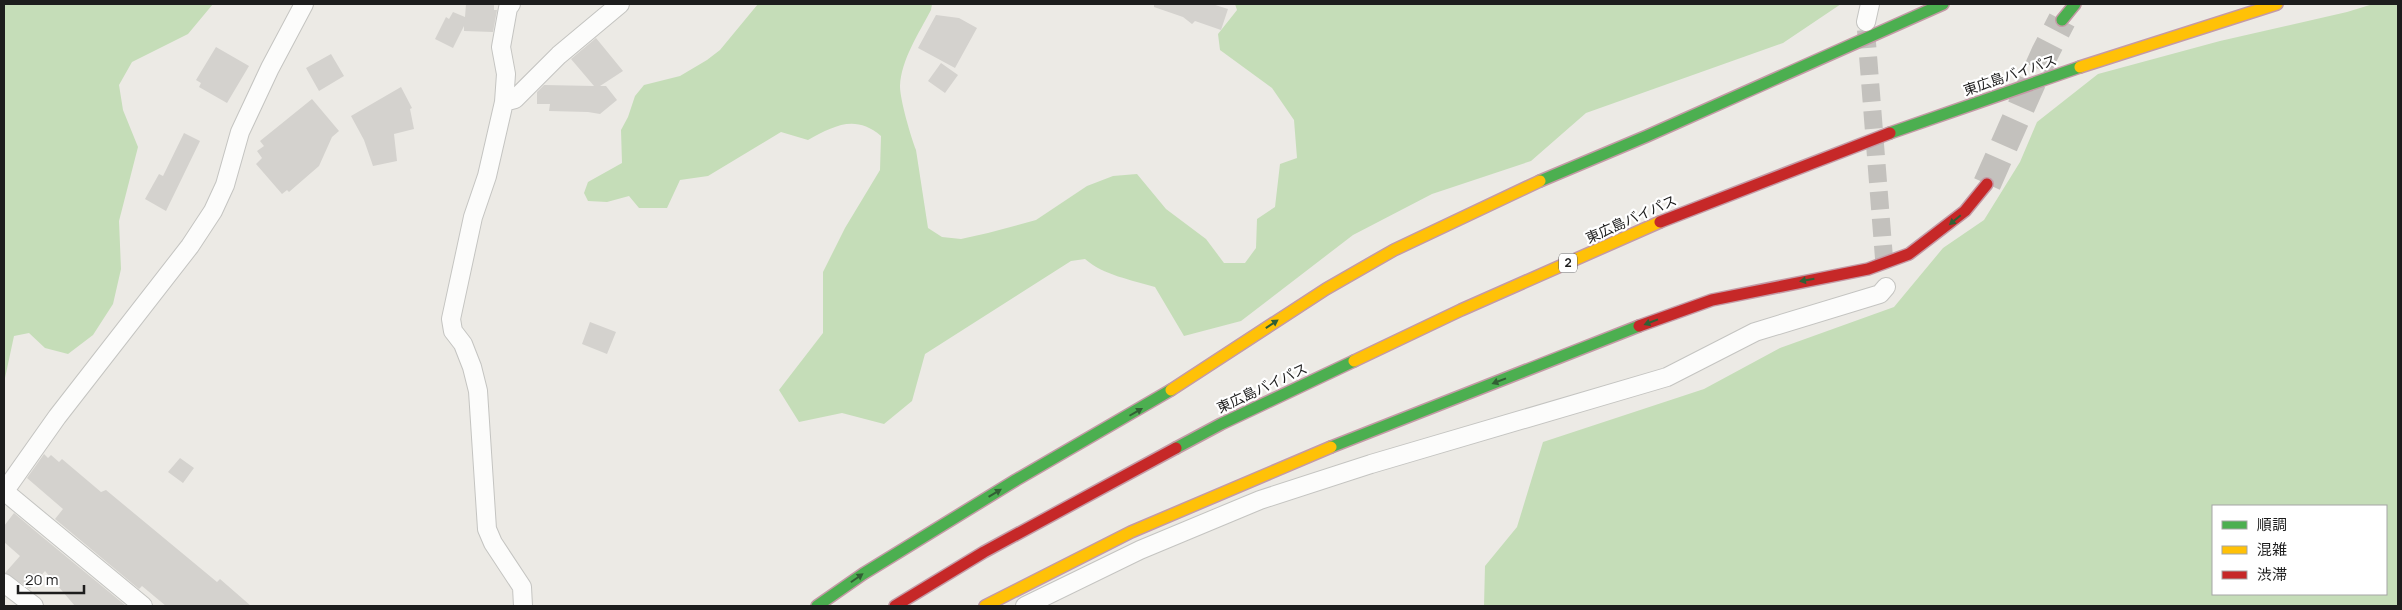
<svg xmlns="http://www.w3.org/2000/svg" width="2402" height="610" font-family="Manrope,'Noto Sans JP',sans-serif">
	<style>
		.forest { fill: #c5ddb8; fill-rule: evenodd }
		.building { fill: #d4d2ce }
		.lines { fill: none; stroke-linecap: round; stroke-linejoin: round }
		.street-tunnel { stroke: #c3c1bd; stroke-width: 18; stroke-dasharray: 18 9; stroke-linecap: butt }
		.highway-tunnel { stroke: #c3c1bd; stroke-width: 28; stroke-dasharray: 28 14; stroke-linecap: butt }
		.street-casing { stroke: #c4c4c1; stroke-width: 20 }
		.fast-casing { stroke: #c49aa6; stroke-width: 14 }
		.slow-casing { stroke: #c49aa6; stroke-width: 14 }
		.jam-casing { stroke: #c49aa6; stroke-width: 14 }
		.street { stroke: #fcfcfb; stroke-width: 18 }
		.fast { stroke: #4caf50; stroke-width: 11 }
		.slow { stroke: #ffc107; stroke-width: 11 }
		.jam { stroke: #c62828; stroke-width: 11 }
		.oneway { fill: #325f34 }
		.labels { text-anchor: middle; stroke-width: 4.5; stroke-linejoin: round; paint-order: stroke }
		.shield { fill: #fff; stroke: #616161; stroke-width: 1 }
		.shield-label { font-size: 12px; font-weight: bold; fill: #1d1d1d }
		.street-label { font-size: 14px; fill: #1d1d1d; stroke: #fff }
	</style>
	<rect width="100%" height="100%" fill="#eceae5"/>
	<!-- forest -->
	<path class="forest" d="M4,4h209l-25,30 -56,28 -13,23 4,25 15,37 -19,74 2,48 -8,35 -20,31 -25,19 -23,-6 -16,-15 -15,3 -9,42 -1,48z
		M758,4h174l-1,6c-12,23 -30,50 -31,76 0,14 11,51 16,64l12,78 14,9 19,2 27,-6 48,-13 51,-34 26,-10 24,-2 29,35 40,30 18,24h21l11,-15 1,-29 18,-12 5,-43 17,-6 -3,-38 -22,-32 -52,-38 -2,-16 19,-24 -2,-6h606l-58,39 -197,70 -55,48 -99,33 -79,41 -112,86 -57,15 -29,-49c-23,-7 -52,-12 -70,-28l-14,2 -146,93 -13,47 -28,23 -42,-11 -43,9 -20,-32 44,-57v-61l22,-44 35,-58 1,-34c-26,-22 -47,-10 -73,4l-27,-8 -73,44 -28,4 -13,28h-28l-10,-12 -22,6 -19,-1 -4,-8 4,-11 34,-19 -1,-33 7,-13 7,-21 9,-11 36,-9 27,-16 13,-10z
		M2373,4h25v602h-914l1,-40 32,-39 26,-85 161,-53 76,-41 114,-41 49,-59 41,-28 36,-58 17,-40 61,-48 122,-33 127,-29zM2213,506h173v88h-173z"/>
	<!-- building -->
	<path class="building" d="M466,4l28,1v5h3l-4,22 -29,-1v-5l-11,22 -18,-9 11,-22 3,2 4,-7 12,5z
		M1154,4h58l16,5 -7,21 -26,-9 -3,3 -9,-7 -29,-10z
		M936,15l23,3 18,10 -22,40 -37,-20z
		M596,38l27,33 -23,15h6l11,14 -17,14 -12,-2 -39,-1 1,-7h-13v-12l7,-7 50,1 -23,-27z
		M216,47l33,19 -22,37 -28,-16 2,-4 -5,-3z
		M331,54l13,22 -25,15 -13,-23z
		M941,63l17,12 -13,18 -17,-12z
		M401,87l11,21 -2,1 4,20 -20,5 3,27 -24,5 -9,-26 -13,-24z
		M312,99l27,32 -7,6 -13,29 -30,26 -2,-2 -5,4 -26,-30 6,-6 -5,-7 7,-5 -4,-5z
		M184,133l16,8 -34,70 -21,-12 14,-25 4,2z
		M590,322l26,10 -9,22 -25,-10z
		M44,454l4,4 3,-3 8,7 3,-3 39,33 5,-2 111,92 3,-3 31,27h-85l-24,-20 -3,3 -84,-70 8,-10 -36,-31z
		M180,458l14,10 -11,15 -15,-11z
		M14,513l26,22 85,70 -50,1 -30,-35 -15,18 -25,-16 15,-17 -16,-14v-16z"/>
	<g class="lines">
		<!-- street-tunnel -->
		<path class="street-tunnel" d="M1866,30l19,241"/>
		<!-- highway-tunnel -->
		<path class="highway-tunnel" d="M1987,184l58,-131 17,-33"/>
		<defs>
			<path id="street" d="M511,4l-3,4 -7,39 5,27 -2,28 -17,74 -14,41 -22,102 2,12 10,13 9,23 6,24 9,138 6,14 29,44 1,19
				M1866,22l4,-18
				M504,102l11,-3 44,-44 61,-51
				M4,491l139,115
				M4,492l53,-75 133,-171 23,-35 12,-26 15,-53 30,-64 34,-64
				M4,583l30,23
				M1025,606l115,-56 120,-50 111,-36 296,-87 88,-45 125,-38 6,-7"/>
			<path id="fast" d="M2062,20l13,-16
				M1890,133l190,-66
				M1540,181l107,-45 296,-132
				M1331,447l308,-121
				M1176,448l45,-24 133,-63
				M817,606l46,-32 153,-94 155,-90"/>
			<path id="slow" d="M2080,67l197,-63
				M1354,361l107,-51 199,-88
				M1171,390l155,-101 68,-39 146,-69
				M985,606l146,-74 200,-85"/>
			<path id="jam" d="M1660,222l230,-89
				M1639,326l73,-26 156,-31 41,-15 56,-43 22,-27
				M895,606l89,-54 192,-104"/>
		</defs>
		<!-- street casing -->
		<use href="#street" class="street-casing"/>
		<!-- fast casing -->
		<use href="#fast" class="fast-casing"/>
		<!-- slow casing -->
		<use href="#slow" class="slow-casing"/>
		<!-- jam casing -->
		<use href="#jam" class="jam-casing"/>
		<!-- street -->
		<use href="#street" class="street"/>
		<!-- fast -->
		<use href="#fast" class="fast"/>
		<!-- slow -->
		<use href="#slow" class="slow"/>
		<!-- jam -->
		<use href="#jam" class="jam"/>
	</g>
	<!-- one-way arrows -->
	<defs><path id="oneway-solid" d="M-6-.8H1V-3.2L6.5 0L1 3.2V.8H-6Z" transform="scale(1.25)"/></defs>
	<g class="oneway">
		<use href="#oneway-solid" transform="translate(1955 220) rotate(140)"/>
		<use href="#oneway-solid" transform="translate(1807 280) rotate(170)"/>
		<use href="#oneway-solid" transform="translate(1651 322) rotate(159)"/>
		<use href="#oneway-solid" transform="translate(1272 324) rotate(-34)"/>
		<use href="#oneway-solid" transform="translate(1499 381) rotate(159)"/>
		<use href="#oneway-solid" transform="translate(1136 412) rotate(-30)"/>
		<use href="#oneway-solid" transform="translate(995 493) rotate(-31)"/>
		<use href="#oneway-solid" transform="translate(857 578) rotate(-35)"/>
	</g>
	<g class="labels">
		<!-- shield labels -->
		<rect class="shield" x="1559" y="253.5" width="18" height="19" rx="4"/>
		<g class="shield-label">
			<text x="1568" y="267">2</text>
		</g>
		<!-- street labels -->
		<g class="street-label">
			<text transform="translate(2010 75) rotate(-19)" y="5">東広島バイパス</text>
			<text transform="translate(1631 219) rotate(-24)" y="5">東広島バイパス</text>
			<text transform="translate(1262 388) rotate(-25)" y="5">東広島バイパス</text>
		</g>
	</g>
	<!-- border -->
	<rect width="2402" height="610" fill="none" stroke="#1d1d1d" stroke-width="10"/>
	<!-- legend -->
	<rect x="2212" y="505" width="175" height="90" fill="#ffffff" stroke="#a5a5a5"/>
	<rect x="2222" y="521" width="25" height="8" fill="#4caf50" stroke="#a5a5a5"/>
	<text x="2257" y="530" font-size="15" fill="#1d1d1d">順調</text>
	<rect x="2222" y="546" width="25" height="8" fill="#ffc107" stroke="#a5a5a5"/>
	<text x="2257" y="555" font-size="15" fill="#1d1d1d">混雑</text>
	<rect x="2222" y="571" width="25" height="8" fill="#c62828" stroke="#a5a5a5"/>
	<text x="2257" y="580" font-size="15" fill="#1d1d1d">渋滞</text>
	<!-- scale -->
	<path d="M18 585v8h66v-8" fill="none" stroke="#1d1d1d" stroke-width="2.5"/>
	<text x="25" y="585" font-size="15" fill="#1d1d1d" stroke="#ffffff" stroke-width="4" paint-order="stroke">20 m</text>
</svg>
